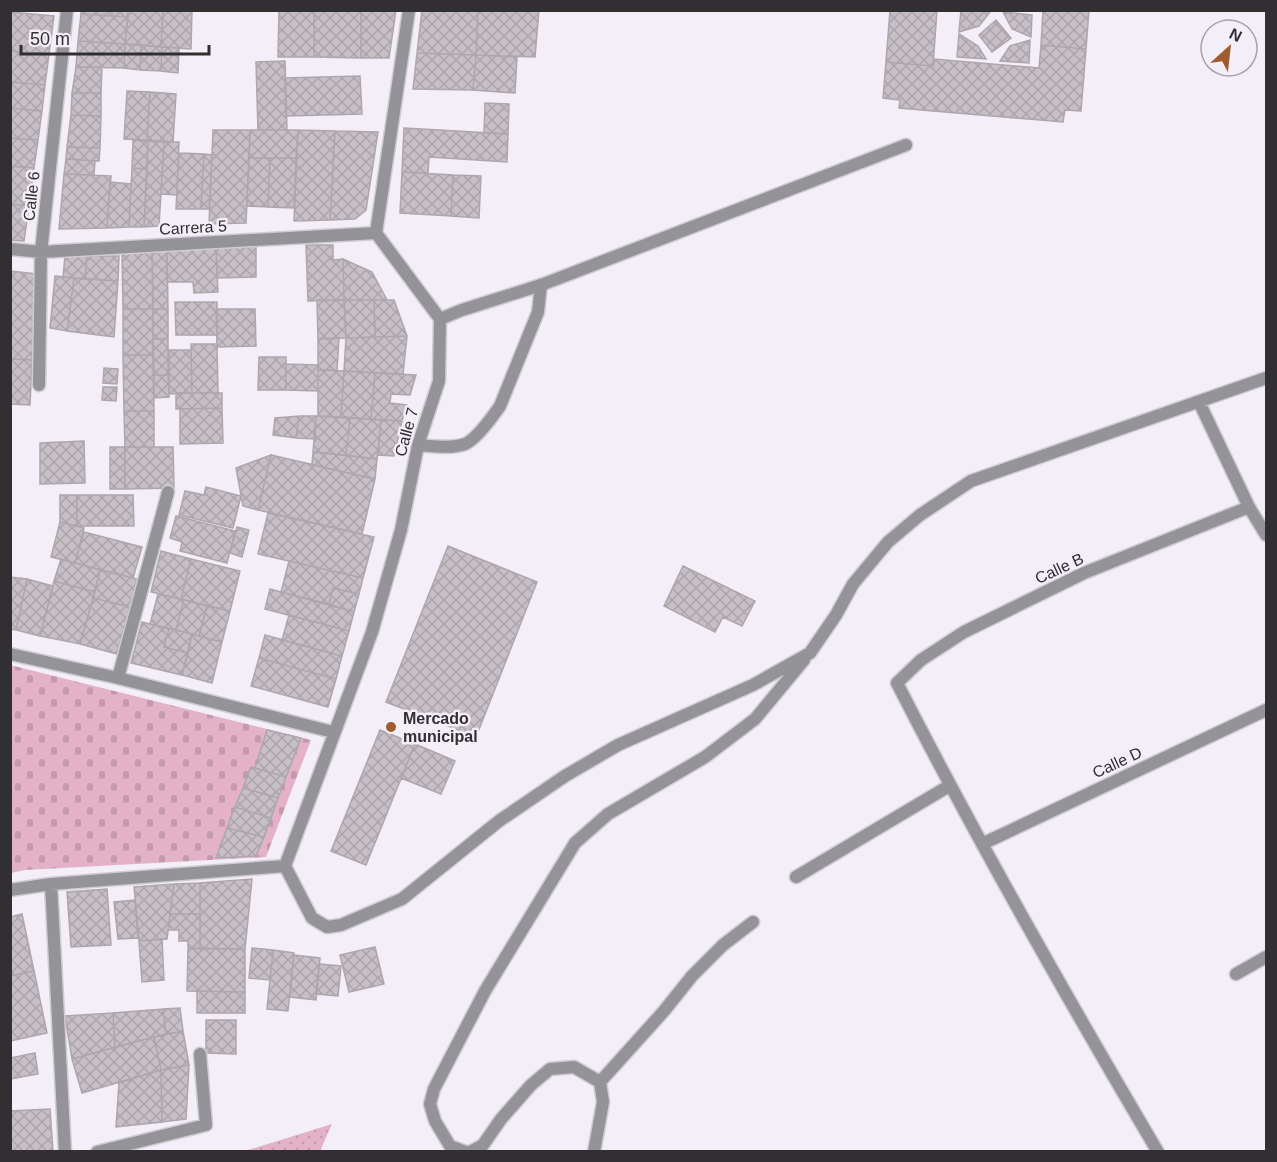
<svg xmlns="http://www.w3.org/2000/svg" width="1277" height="1162" font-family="Helvetica,sans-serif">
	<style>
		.grass { fill: url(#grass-dots) }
		.cemetery { fill: url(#cemetery-stones) }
		.building { fill: url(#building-cross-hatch); stroke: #ada6ac; stroke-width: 1.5 }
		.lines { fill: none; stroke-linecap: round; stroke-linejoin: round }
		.lane-casing { stroke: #d0ccd4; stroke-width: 15 }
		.street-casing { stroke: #d0ccd4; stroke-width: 15 }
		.lane { stroke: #949397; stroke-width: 12 }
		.street { stroke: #949397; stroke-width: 12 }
		.poi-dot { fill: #a05b2e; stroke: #f3eef7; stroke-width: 2 }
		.labels { text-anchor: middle; stroke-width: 5; stroke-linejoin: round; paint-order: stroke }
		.street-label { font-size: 16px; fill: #312f32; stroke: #f3eef7 }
		.poi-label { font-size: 16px; font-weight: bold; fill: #312f32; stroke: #f3eef7; text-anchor: start }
	</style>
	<defs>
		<pattern id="grass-dots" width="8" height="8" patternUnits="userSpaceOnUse" patternTransform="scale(1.5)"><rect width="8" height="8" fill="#e4b2c7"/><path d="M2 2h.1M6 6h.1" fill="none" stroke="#c499ab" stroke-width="1.8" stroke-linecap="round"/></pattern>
		<pattern id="cemetery-stones" width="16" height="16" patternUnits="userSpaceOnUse" patternTransform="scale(1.5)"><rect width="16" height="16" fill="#e4b2c7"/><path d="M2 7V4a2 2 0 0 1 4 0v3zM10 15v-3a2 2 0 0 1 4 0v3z" fill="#c499ab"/></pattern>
		<pattern id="building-cross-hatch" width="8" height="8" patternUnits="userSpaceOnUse" patternTransform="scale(1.5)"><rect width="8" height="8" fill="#c7bfc5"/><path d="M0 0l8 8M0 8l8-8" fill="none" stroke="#aba4aa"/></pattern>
	</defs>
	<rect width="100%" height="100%" fill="#f3eef7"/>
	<!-- grass -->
	<path class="grass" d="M332,1124l-12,27h-75z"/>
	<!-- cemetery -->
	<path class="cemetery" d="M10,665l301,75 -45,117 -241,13 -14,3z"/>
	<!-- building -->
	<path class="building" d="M81,10h31v6l-31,-2z
		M112,10h16v7l-16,-1z
		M128,10h35l-2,37 -36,-3z
		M163,10h29l-1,39 -30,-2z
		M279,10h35v47h-36z
		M314,10h47v48l-47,-1z
		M361,10h35l-7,48h-28z
		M422,10h56l-2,45 -59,-2z
		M478,10h61l-4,47 -59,-2z
		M890,10h47l-4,56 -47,-4z
		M961,10h16l13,2 -11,14 -20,6z
		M1043,10h46l-3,39 -45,-4z
		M10,12l44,4 -5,38 -39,-3z
		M1003,12l29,3 -1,22 -19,-8z
		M81,14l47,3 -3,27 -47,-3z
		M996,20l15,18 -19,14 -13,-17z
		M959,34l19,12 8,13 -29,-2z
		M1030,40l-1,23 -29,-2 10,-15z
		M78,41l47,3 -1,24 -48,-1z
		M125,44l16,1 -1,25 -16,-2z
		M141,45l21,2 -1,24 -21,-1z
		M1041,45l45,4 -5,62 -16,-1 -2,12 -164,-14 1,-8 -17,-2 3,-36 47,4 1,-7 105,9z
		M162,47l17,1 -1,25 -17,-2z
		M10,51l39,3 -4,31 -35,-3z
		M417,53l59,2 -3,35 -60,-1z
		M476,55l41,2 -2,36 -42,-3z
		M285,61l2,69h-29l-2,-68z
		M76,67h26l-1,26h-29z
		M360,76l2,38 -76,2 -1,-38z
		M10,82l35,3 -3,26 -32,-3z
		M127,91l23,1 -3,48 -23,-1z
		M150,92l26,2 -3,48 -26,-2z
		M72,93h29v23l-30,-1z
		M485,103l24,1 -1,30 -24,-1z
		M10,108l32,3 -4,29 -28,-2z
		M71,115l30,1 -1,32 -33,-1z
		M404,128l104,6 -1,28 -78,-5 -1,16 -26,-1z
		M213,130h37l-4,93 -37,1z
		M250,130h48l-2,28h-47z
		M298,130l37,1 -5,89 -36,1z
		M335,131l43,1 -12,78 -11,9 -25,1z
		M10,138l28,2 -4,28 -24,-2z
		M133,140l15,1 -1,28 -15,-1z
		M148,141l16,1 -5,84 -15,1z
		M164,142h15l-2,53 -16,-1z
		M67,147l33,1 -1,13 -33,-2z
		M179,153l25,1 -3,55h-25z
		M204,154l8,1 -3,54h-8z
		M249,158h21l-2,49 -21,-1z
		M270,158h26l-2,50 -26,-1z
		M66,159l29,2 -1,14 -30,-1z
		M10,166l24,2 -5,38 -19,-2z
		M132,168l15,1 -3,58h-15z
		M402,172l51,3 -2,41 -51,-3z
		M64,174l47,2 -4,52 -48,1z
		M453,175l28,1 -2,42 -28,-2z
		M110,182l21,2 -2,43 -22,1z
		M10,204l19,2 -5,35 -14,-1z
		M306,245h27v15l10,-1 1,41 -36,1z
		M256,246v31l-39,1 -1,-30z
		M216,248l2,44 -24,1 -1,-11h-26v-32z
		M167,250l1,59h-15l-1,-58z
		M152,251l1,58h-30l-1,-57z
		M65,256h22l-2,23 -22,-2z
		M87,256h32l-1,25 -33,-2z
		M343,259l29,13 15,28h-43z
		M10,271l27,3 -5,86 -22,-1z
		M55,276l19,2 -7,53 -17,-3z
		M74,278l44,3 -4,56 -47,-6z
		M317,300h27l2,38 -28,1z
		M344,300h30l1,37 -29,1z
		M374,300h20l13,36 -32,1z
		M175,302h42v33h-41z
		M123,309h30v46h-30z
		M153,309h15v30h-15z
		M216,309h39l1,37 -39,1z
		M407,336l-4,38 -59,-3 2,-33z
		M339,338l-2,32h-19v-31z
		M153,339h15v36h-14z
		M191,344h26l1,49h-26z
		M169,350h22l1,43 -23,1z
		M123,355h30l1,56h-30z
		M259,357h27v33h-28z
		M10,359l22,1 -2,45 -20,-1z
		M286,364l32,1v26l-32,-1z
		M104,368l14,1 -1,15 -14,-1z
		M318,370l26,1 -3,46 -23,-1z
		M344,371l31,2 -4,46 -30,-2z
		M375,373l41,2 -6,20 -19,-1 -1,9 17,2 -5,16 -31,-2z
		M154,375h14l1,22 -15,1z
		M103,387h14l-1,14 -14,-1z
		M176,393h46v15l-46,1z
		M222,408l1,35 -43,1v-35z
		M124,411h30v36h-29z
		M299,416l-3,22 -23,-3 2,-17z
		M299,416h17l-1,23 -19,-1z
		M316,416l34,2 -4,37 -33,-3z
		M350,418l31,2 -4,39 -31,-4z
		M381,420l21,1 -8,35 -16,-1z
		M84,441l1,42 -45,1v-41z
		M110,447h15v42h-15z
		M125,447h48l1,41 -49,1z
		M313,452l64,7 -2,20 -63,-14z
		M271,455l-13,55 -15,-4 -7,-38z
		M271,455l104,24 -13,55 -104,-24z
		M206,487l35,9 -8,32 -54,-13 6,-24 19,4z
		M60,495h17v31l-17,-4z
		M77,495h56l1,31h-57z
		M268,513l106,24 -11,41 -105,-24z
		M176,516l59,15 -8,32 -47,-12 2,-9 -12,-4z
		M60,522l24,6 -9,35 -24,-6z
		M237,527l12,3 -7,27 -12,-4z
		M84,532l58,15 -9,31 -58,-15z
		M448,546l89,36 -61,155 -90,-35z
		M161,551l30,8 -10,40 -30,-7z
		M61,559l39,11 -5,22 -41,-11z
		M191,559l49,12 -10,40 -49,-12z
		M289,561l74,17 -4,16 -26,-6 -4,16 -48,-12z
		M683,566l72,35 -13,25 -19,-9 -8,15 -51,-26z
		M100,570l37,9 -7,28 -37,-9z
		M10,577l17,2 -11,51 -6,-1z
		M27,579l26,7 -13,50 -24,-6z
		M54,581l41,11 -15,52 -40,-8z
		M333,588l26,6 -5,18 -25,-8z
		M270,589l84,23 -5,19 -84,-22z
		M158,594l26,6 -8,30 -26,-6z
		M93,598l37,9 -13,47 -37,-10z
		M184,600l23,6 -8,30 -23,-6z
		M207,606l23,5 -8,31 -23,-6z
		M289,615l60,16 -7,25 -60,-16z
		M142,622l27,7 -5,18 24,6 -6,22 -51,-12z
		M169,629l23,5 -4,19 -24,-6z
		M192,634l30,8 -10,41 -30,-8z
		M265,635l77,21 -6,23 -77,-21z
		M259,658l77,21 -8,28 -77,-21z
		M267,730l34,8 -15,39 -31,-9z
		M380,730l35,14 -49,121 -35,-14z
		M415,744l40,17 -14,33 -40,-16z
		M251,767l35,10 -8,21 -35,-10z
		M243,788l35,10 -7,20 -36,-11z
		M235,807l36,11 -7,19 -37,-9z
		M227,828l37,9 -8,19 -40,2z
		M252,879l-7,70h-45v-66z
		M200,883v31h-30l4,-30z
		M174,884l-7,55 -28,2 -5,-54z
		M107,889l4,56 -40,2 -4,-55z
		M135,900l3,38 -20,1 -4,-37z
		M22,914l12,57 -24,5v-59z
		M170,914h30v35l-12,-1v-7h-9v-11h-11z
		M162,939l2,41 -22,2 -3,-41z
		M375,947l9,37 -35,8 -9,-37z
		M188,948l57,1v43l-58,-1z
		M252,948l21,2 -3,30 -21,-2z
		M273,950l21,3 -6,58 -21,-2z
		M294,955l26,3 -4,42 -26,-3z
		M319,964l22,2 -3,30 -22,-2z
		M34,971l13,62 -37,8v-65z
		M197,991l48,1v21h-48z
		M180,1008l3,23 -17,3 -3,-25z
		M163,1009l3,25 -51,13 -2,-34z
		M113,1013l2,34 -43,12 -7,-43z
		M206,1020h30v34l-30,-1z
		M183,1031l6,34 -28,5 -7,-33z
		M154,1037l7,33 -79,23 -10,-34z
		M35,1053l3,21 -28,5v-21z
		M189,1065l-3,54 -24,3 -1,-52z
		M161,1070l1,52 -46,5 3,-44z
		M50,1109l3,43h-43v-41z"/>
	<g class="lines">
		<defs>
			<path id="lane" d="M440,319l22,-9 79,-25 365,-140"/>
			<path id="street" d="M10,249l31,3 335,-19
				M39,385l2,-133 26,-242
				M1199,402l50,105 17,28
				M418,445c15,1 33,4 47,-1 12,-5 28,-28 35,-38l38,-94 3,-27
				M10,654l108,24 215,54
				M118,678l50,-186
				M982,844l284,-134
				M285,866l27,52 15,9 14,-2 61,-26 97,-78 66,-45 53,-31 135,-60 57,-32 26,-38 17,-31 35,-42 32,-27 51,-34 295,-103
				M285,866l87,-234 29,-102 17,-85 21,-64 1,-62 -64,-86 33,-223
				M796,877l153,-91
				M51,884l14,268
				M10,890l41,-6 234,-18
				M1236,974l30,-17
				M600,1082l64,-71 28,-35 31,-31 30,-23
				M97,1152l109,-27 -6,-71
				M466,1152l-16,-6 -15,-25 -5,-17 4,-15 51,-98 90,-148 33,-29 97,-57 50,-38 49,-59
				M470,1152l13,-7 18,-26 30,-34 19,-16 24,-2 26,15 3,20 -9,50
				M1158,1152c-91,-154 -180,-310 -261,-469l24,-23 43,-28 120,-59 165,-66"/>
		</defs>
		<!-- lane casing -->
		<use href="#lane" class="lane-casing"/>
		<!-- street casing -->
		<use href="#street" class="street-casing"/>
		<!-- lane -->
		<use href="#lane" class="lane"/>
		<!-- street -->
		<use href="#street" class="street"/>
	</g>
	<!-- markers -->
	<circle class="poi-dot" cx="391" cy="727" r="6"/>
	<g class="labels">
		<!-- street labels -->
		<g class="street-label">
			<text transform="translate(31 196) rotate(-84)" y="6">Calle 6</text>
			<text transform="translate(193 227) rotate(-3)" y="6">Carrera 5</text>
			<text transform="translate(406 432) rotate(-75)" y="6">Calle 7</text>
			<text transform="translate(1059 568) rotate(-25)" y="6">Calle B</text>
			<text transform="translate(1117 762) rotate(-25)" y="6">Calle D</text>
		</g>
		<!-- poi labels -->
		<g class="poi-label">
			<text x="403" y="724">Mercado<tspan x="403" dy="18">municipal</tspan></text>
		</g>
	</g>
	<!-- border -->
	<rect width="1277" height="1162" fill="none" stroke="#312f32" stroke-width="24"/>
	<!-- north arrow -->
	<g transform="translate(1229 48) rotate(27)"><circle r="28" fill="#f3eef7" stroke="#a5a2a8" stroke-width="1.5"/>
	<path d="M0-4.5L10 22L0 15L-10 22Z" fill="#a05b2e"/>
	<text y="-9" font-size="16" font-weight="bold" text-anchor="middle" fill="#312f32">N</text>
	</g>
	<!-- scale -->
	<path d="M21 45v9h188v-9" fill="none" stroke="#312f32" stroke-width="3"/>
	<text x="30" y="45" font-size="18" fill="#312f32" stroke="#f3eef7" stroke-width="4.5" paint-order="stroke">50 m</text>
</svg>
